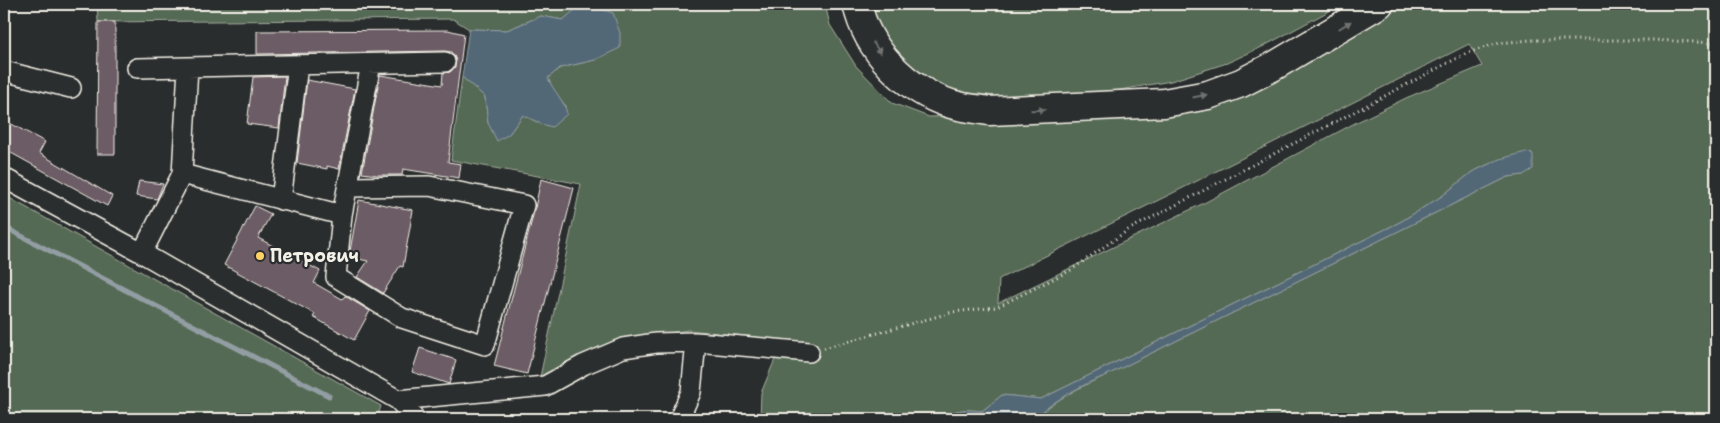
<svg xmlns="http://www.w3.org/2000/svg" width="1720" height="423" font-family="'Shantell Sans',sans-serif">
	<style>
		.green { fill: #556a55; stroke: #a4ae9e; fill-rule: evenodd }
		.water { fill: #526776; stroke: #939ea4 }
		.lines { fill: none; stroke-linecap: round; stroke-linejoin: round }
		.stream { stroke: #939ea4; stroke-width: 5 }
		.building { fill: #6c5c65; stroke: #f4f1e8 }
		.minor-casing { stroke: #f4f1e8; stroke-width: 22 }
		.highway-casing { stroke: #f4f1e8; stroke-width: 31 }
		.path { stroke: #f4f1e8; stroke-width: 3; stroke-dasharray: 1 4; stroke-linecap: butt }
		.minor { stroke: #2a2d2e; stroke-width: 19 }
		.highway { stroke: #2a2d2e; stroke-width: 28 }
		.oneway { fill: #71726f }
		.poi-dot { fill: #ffd166; stroke: #2a2d2e; stroke-width: 2 }
		.labels { text-anchor: middle; stroke-width: 4.5; stroke-linejoin: round; paint-order: stroke }
		.poi-label { font-size: 18px; font-weight: bold; fill: #f4f1e8; stroke: #2a2d2e; text-anchor: start }
	</style>
	<rect width="100%" height="100%" fill="#2a2d2e"/>
	<filter id="ink" filterUnits="userSpaceOnUse"><feTurbulence type="fractalNoise" baseFrequency=".02" numOctaves="2"/><feDisplacementMap in="SourceGraphic" scale="10" xChannelSelector="R" yChannelSelector="G"/><feConvolveMatrix kernelMatrix="1 2 1 2 8 2 1 2 1" color-interpolation-filters="sRGB"/></filter>
	<g filter="url(#ink)">
		<!-- green -->
		<path class="green" d="M97,4h728l5,21 26,41 36,37 37,14 239,-6 158,-67 73,-40h317v415h-682c21,-19 47,-33 73,-44l401,-198 15,-2 -23,-16 -28,13 -30,24 -42,26 -359,177 -39,-4 -20,16c-12,-1 -28,-4 -37,8h-185l1,-26 22,-53 -95,-10 -55,9 -52,18 -41,20 41,-193 -130,-24 11,-83 23,20 3,26 21,11 14,-19 18,9 25,-18 -12,-14 -6,-14 12,-10 35,-8 -17,-52 -15,12 -22,-4 -34,14 -38,-1 -16,-10 -355,3zM1469,44l13,22 -76,32 -51,25 -151,80 -206,100 1,-24 182,-90z
			M866,4h476l-78,42 -37,17 -56,18 -57,10 -110,6 -51,-6 -16,-8 -30,-18 -25,-30z
			M4,195l377,211 -4,13h-373z
			M565,413l18,3v3h-35z"/>
		<!-- water -->
		<path class="water" d="M591,6l22,7 7,20v15l-25,12 -35,8 -12,10c5,13 17,23 19,36l-15,13 -11,-3 -18,-9 -14,19 -12,7 -9,-18 -3,-26 -23,-20 7,-48 38,1 34,-14 22,4 14,-12z
			M1526,152l7,2v15l-10,6 -15,2 -401,198c-26,10 -53,25 -73,44h-89c8,-12 25,-9 37,-8l20,-16 39,4 359,-177 42,-26 30,-24 28,-13z"/>
		<g class="lines">
			<!-- stream -->
			<path class="stream" d="M4,227l325,169"/>
		</g>
		<!-- building -->
		<path class="building" d="M98,22h17v132h-18z
			M448,30l16,4 -16,128 13,2 -2,14 -56,-9 -1,6h-25l-15,-2 18,-98 62,10 1,-12 7,-1 5,-5 1,-6 -2,-5 -3,-4 -6,-1 -188,3v-23z
			M285,76l-6,52 -32,-4 6,-47z
			M307,80l48,9 -16,80 -12,-3v3l-30,-6z
			M4,120l41,22 -6,11 73,43 -5,10 -103,-57z
			M541,179l33,9 -47,186 -33,-8 41,-158z
			M139,181l24,3 -6,15 -21,-3z
			M359,200l54,10 -10,57 -3,-1 -17,27 -26,-16 11,-16 -19,-4z
			M255,206l16,8 -13,24 62,33 -6,12 28,16 3,-3 25,15 -16,29 -41,-23 2,-3 -91,-49z
			M420,348l36,12 -7,24 -37,-12z"/>
		<g class="lines">
			<defs>
				<path id="minor" d="M137,68l308,-6
					M4,71l67,17
					M182,174l160,41
					M4,178l138,75 256,147 15,16 1,3
					M348,187l81,-1 95,19 -39,140 -83,-27 -66,-41 6,-62 29,-151
					M281,200l17,-135
					M142,253l40,-79 6,-107
					M398,400l147,-14 38,-21 40,-17 33,-5 40,-1 113,10
					M679,419l12,-27 5,-50"/>
				<path id="highway" d="M857,4c10,46 49,86 94,100 13,4 25,5 38,7l175,-8 44,-8 33,-12 33,-17 105,-62"/>
			</defs>
			<!-- minor casing -->
			<use href="#minor" class="minor-casing"/>
			<!-- highway casing -->
			<use href="#highway" class="highway-casing"/>
			<!-- path -->
			<path class="path" d="M824,348l129,-36 44,-5 74,-37 57,-40 339,-177 32,-10 31,-3h124l62,3"/>
			<!-- minor -->
			<use href="#minor" class="minor"/>
			<!-- highway -->
			<use href="#highway" class="highway"/>
		</g>
		<!-- one-way arrows -->
		<defs><path id="oneway-solid" d="M-6-.8H1V-3.2L6.5 0L1 3.2V.8H-6Z" transform="scale(1.25)"/></defs>
		<g class="oneway">
			<use href="#oneway-solid" transform="translate(1345 25) rotate(-32)"/>
			<use href="#oneway-solid" transform="translate(877 48) rotate(55)"/>
			<use href="#oneway-solid" transform="translate(1200 96) rotate(-11)"/>
			<use href="#oneway-solid" transform="translate(1038 110) rotate(-2)"/>
		</g>
	</g>
	<!-- markers -->
	<circle class="poi-dot" cx="260" cy="256" r="5"/>
	<g class="labels">
		<!-- poi labels -->
		<g class="poi-label">
			<text x="270" y="262">Петрович</text>
		</g>
	</g>
	<!-- margin -->
	<rect width="1720" height="423" fill="none" stroke="#2a2d2e" stroke-width="20"/>
	<rect x="10" y="10" width="1700" height="403" fill="none" stroke="#f4f1e8" stroke-width="2" filter="url(#ink)"/>
</svg>
